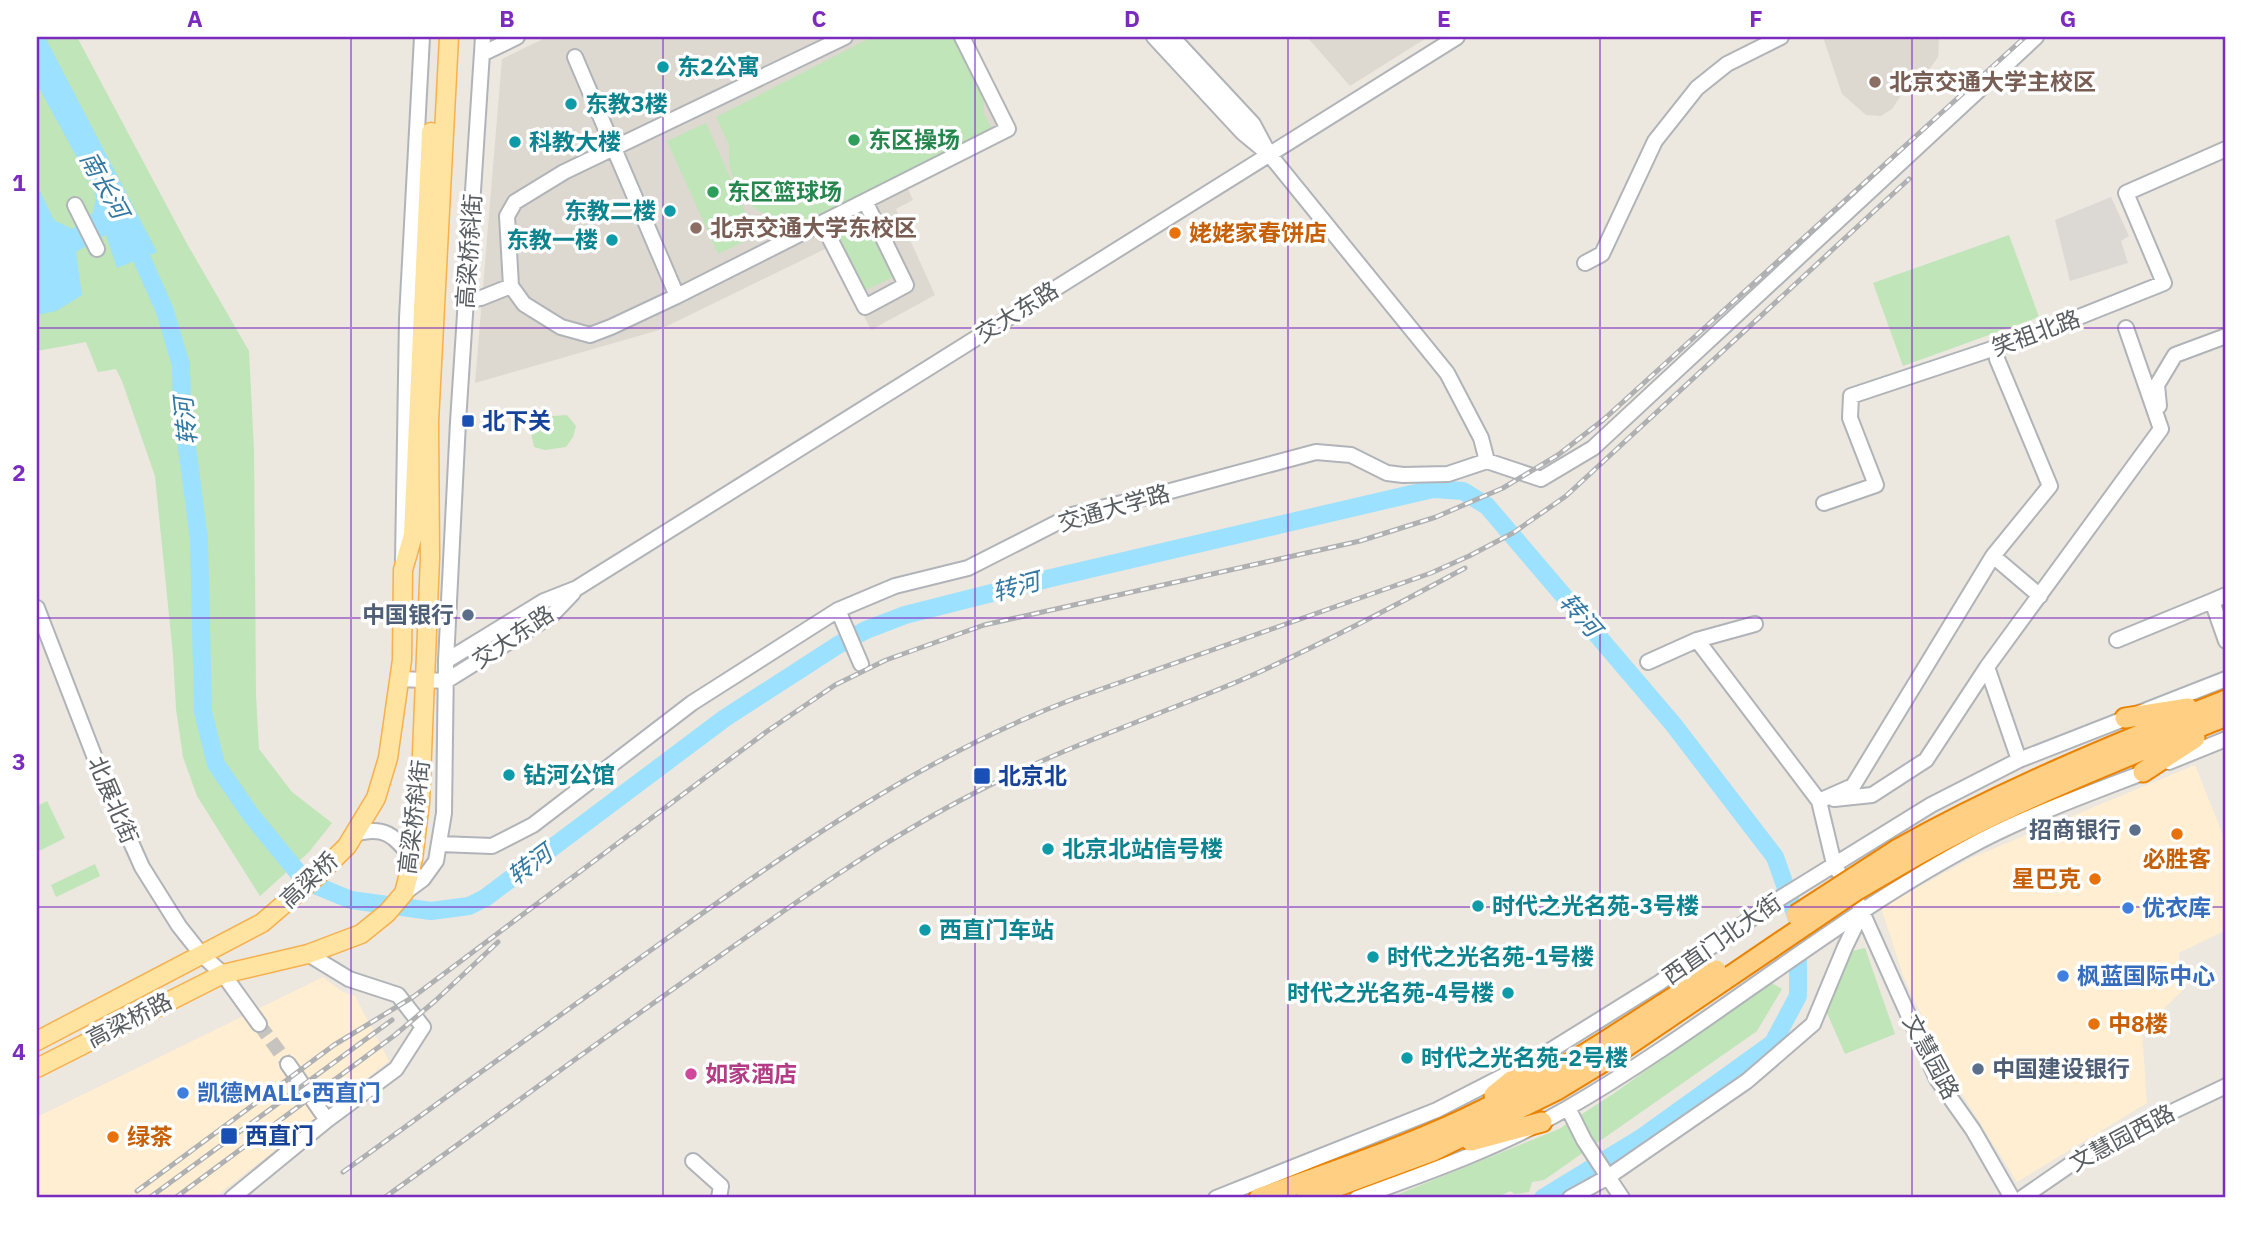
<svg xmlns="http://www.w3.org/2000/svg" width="2263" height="1235" font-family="'IBM Plex Sans','Noto Sans SC',sans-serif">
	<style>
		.commercial { fill: #ffeed1 }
		.industrial { fill: #dcd9d4 }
		.education { fill: #ded9d0 }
		.green { fill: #bfe5b9 }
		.water { fill: #9ce1ff }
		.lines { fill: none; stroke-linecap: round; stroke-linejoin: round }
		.river { stroke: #9ce1ff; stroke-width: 18 }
		.minor-tunnel { stroke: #c7c4c0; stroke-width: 14; stroke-dasharray: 14 7; stroke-linecap: butt }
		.minor-casing { stroke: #b0b4b8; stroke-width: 18 }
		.major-casing { stroke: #f6b04d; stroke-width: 21 }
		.highway-casing { stroke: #eb8200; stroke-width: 23 }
		.minor { stroke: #fff; stroke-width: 14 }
		.major { stroke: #ffe3a1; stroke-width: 18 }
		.highway { stroke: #ffcf83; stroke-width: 19 }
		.rail-casing { stroke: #afb0b1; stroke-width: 5 }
		.rail { stroke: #fff; stroke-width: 2.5; stroke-dasharray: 8; stroke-linecap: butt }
		.highway-bridge-casing { stroke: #eb8200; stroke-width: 23; stroke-linecap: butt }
		.highway-bridge { stroke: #ffcf83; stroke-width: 19 }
		.grid { fill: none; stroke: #7b2cbf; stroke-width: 2; stroke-opacity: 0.55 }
		.culture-dot { fill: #0f9aa8; stroke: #fff; stroke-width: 2.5 }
		.education-dot { fill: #8d6e63; stroke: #fff; stroke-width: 2.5 }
		.leisure-dot { fill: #2e9e5b; stroke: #fff; stroke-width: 2.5 }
		.food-dot { fill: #e8710a; stroke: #fff; stroke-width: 2.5 }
		.transit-dot { fill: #1a4fb4; stroke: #fff; stroke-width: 2.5 }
		.service-dot { fill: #5c6f8a; stroke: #fff; stroke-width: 2.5 }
		.shop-dot { fill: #3f7fe0; stroke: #fff; stroke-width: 2.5 }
		.hotel-dot { fill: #d1479c; stroke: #fff; stroke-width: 2.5 }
		.labels { text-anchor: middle; stroke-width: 7; stroke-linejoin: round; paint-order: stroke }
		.culture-label { font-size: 23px; font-weight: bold; fill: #0d838f; stroke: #fff; text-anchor: start }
		.education-label { font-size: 23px; font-weight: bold; fill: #785e54; stroke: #fff; text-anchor: start }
		.leisure-label { font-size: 23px; font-weight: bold; fill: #27864d; stroke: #fff; text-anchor: start }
		.food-label { font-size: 23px; font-weight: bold; fill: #c56008; stroke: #fff; text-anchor: start }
		.street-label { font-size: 23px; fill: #585d61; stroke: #fff }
		.transit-label { font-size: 23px; font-weight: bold; fill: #164399; stroke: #fff; text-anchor: start }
		.service-label { font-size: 23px; font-weight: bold; fill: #4e5e75; stroke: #fff; text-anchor: end }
		.shop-label { font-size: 23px; font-weight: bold; fill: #366cbe; stroke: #fff; text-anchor: start }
		.hotel-label { font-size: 23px; font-weight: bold; fill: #b23c85; stroke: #fff; text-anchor: start }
		.water-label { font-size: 24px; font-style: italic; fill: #3378a2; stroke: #fff }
		.neatline { fill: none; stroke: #7b2cbf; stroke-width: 2.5 }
		.grid-label { font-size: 23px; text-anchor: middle; font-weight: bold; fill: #7b2cbf }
	</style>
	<rect width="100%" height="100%" fill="#ece7df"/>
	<!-- commercial -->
	<path class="commercial" d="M2195,765l31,78v87l-47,23 4,37 -41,40 5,73 -130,79 -67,-107 -46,-97 -23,-70 90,-50z
		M323,977l20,15 12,4 34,65 -175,137h-177v-81z"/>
	<!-- industrial -->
	<path class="industrial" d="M2111,197l18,39 -8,5 7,22 -58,18 -15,-61z"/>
	<!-- education -->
	<path class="education" d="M547,37h421l47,95 -108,55 6,13 -17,9 39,86 -64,35 -42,-83 -170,83 -184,53 27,-324z
		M1307,37h121l-78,49z
		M1823,37h116v3l-1,17 -10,14 -9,4 -13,13 -14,21 -11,7 -15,-1 -24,-21z"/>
	<!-- green -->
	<path class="green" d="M37,37h40l109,205 63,109 5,99 2,246 3,53 33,43 40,31 -23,29 -49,44 -63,-100 -14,-39 -7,-48 -3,-54 -18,-179 -33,-95 -6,-12 -18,3 -12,-30 -49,9z
		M872,37h88l24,47v29l10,21 -218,103 -8,-20 -19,-13 -14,-21 -6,-18v-20l-13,-28z
		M706,123l50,113 -38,18 -51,-113z
		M862,215l31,62 -27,13 -31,-62z
		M2009,235l30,82 -136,49 -30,-83z
		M567,415l9,11 -3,11 -7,10 -21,3 -11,-3 -3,-14v-11l8,-5z
		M47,801l18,37 -28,14v-46z
		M95,864l5,12 -44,21 -5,-12z
		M1865,948l30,86 -50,20 -18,-41 25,-62z
		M1770,982l12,7 -25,42 -213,149 -12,2 -3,10 -14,2 -5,-3 -14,7h-107l170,-69 54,-35z"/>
	<!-- water -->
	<path class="water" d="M37,37h8l112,215 -40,16 -11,-33 -30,17 6,43 -26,16 -19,4v-130l17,35 18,9 21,-16 3,-16 -4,-12 -55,-101z"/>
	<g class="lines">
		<!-- river -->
		<path class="river" d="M132,236l33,75 16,54 1,44 17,130 4,173 13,52 35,51 54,66 46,19 80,11 38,-5 16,-8 240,-180 113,-73 28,-15 39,-15 146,-37 382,-89 30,2 24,15 186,218 102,133 23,65v74l-25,47 -132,95 -98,60"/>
		<!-- minor-tunnel -->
		<path class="minor-tunnel" d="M259,1024l29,40"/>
		<defs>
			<path id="minor" d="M845,37l-281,135 -49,30 -8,14 4,70 13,18 37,23 29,8 21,-8 66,-31 331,-167 -46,-92
				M1154,37l88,95 23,19
				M482,54l35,-17
				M575,57l102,239
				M75,205l22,44
				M822,223l43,84 41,-22 -41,-84
				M1585,263l17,-9 53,-113 42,-53 30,-24 54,-27
				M466,301l15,-3 30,-12
				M1997,359l53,127 -57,70 47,40
				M2159,406l-2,-21 18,-30 51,-19
				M1487,461l54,18 52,-31 443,-411
				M1824,503l52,-18 -26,-67 1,-22 183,-61 130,-52 -38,-90 100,-44
				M403,560l4,-242 15,-281
				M2226,595l-14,6 14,40
				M37,608l68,176 37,83 37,59 23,29 21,19 36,50
				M838,610l23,54
				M1697,640l122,161 15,63 4,7
				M2117,640l95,-39
				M446,661l98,-60 33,-13 880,-551
				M1648,662l49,-22 58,-16
				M400,679l46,2
				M446,681l106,-66 21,-22
				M2019,760l-32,-93 174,-238 -35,-101
				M2169,762l57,-23
				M1834,799l38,-4 54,-35 61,-93
				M1819,801l34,-15 140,-230
				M354,834c32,-9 40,2 59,25
				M440,844l52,2 41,-21 159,-122 146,-93 57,-24 73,-18 104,-53 91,-22 153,-41 35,3 36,18 16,2 45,-1 39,-13 -6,-23 -34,-65 -178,-219 -16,-30 -81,-87
				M404,893l19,-14 13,-18 8,-48 2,-152 12,-239 25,-385
				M1858,903l79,176 36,51 39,68
				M1535,1060l124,-77 123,-86 149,-92 88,-45 207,-81
				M288,1064l39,56
				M1568,1108l16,32 24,37 -38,21
				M693,1161l28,25 -2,12
				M232,1198l95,-78 69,-51 27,-42 -25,-32 -49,-16 -41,-25
				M1216,1198l221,-88 80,-41
				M1357,1198c72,-26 143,-51 209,-89 138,-79 259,-184 399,-260 58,-32 123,-55 185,-79
				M1622,1198l-14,-21 139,-96 66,-57 32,-77 17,-35
				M2022,1198l68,-47 136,-65"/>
			<path id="major" d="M37,1041l225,-118 55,-47 30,-30 29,-48 12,-40 14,-98 1,-90 10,-35 18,-403
				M37,1068l186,-94 85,-20 53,-20 26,-21 17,-20 9,-34 7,-57 10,-244 -1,-136 20,-385"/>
			<path id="highway" d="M2125,718l63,-10
				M2143,772l52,-34
				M1898,849c105,-59 217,-105 328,-149
				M1905,862c102,-59 212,-101 321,-146
				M1494,1095l48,-39
				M1471,1141l71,-19
				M1259,1198c69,-25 138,-48 205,-79 47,-22 93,-47 137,-75
				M1306,1198l127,-47 124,-61 51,-31"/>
		</defs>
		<!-- minor casing -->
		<use href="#minor" class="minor-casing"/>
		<!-- major casing -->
		<use href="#major" class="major-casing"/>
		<!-- highway casing -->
		<use href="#highway" class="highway-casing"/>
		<!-- minor -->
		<use href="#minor" class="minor"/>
		<!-- major -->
		<use href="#major" class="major"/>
		<!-- highway -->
		<use href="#highway" class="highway"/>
		<defs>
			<path id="rail" d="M343,1172c107,-78 214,-155 322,-232 129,-93 259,-184 408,-241l358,-126 38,-17 44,-23 53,-37 343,-317
				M137,1191l197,-146 79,-48 353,-265 69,-47 51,-25 98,-35 376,-84 76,-24 67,-29 55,-33 45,-35 422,-383
				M149,1198l243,-178
				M175,1198l220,-163 40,-34 63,-59
				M384,1198c108,-78 214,-156 323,-233 82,-58 164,-117 254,-165 89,-48 185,-80 278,-119 78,-34 152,-73 226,-113"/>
		</defs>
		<!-- rail casing -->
		<use href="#rail" class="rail-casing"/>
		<!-- rail -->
		<use href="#rail" class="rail"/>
		<defs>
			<path id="highway-bridge" d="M1796,915l102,-66
				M1601,1044l115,-74
				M1608,1059l249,-169 48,-28"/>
		</defs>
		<!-- highway-bridge casing -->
		<use href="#highway-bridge" class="highway-bridge-casing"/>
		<!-- highway-bridge -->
		<use href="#highway-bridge" class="highway-bridge"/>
	</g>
	<!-- grid -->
	<path class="grid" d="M351,37v1161M663,37v1161M975,37v1161M1288,37v1161M1600,37v1161M1912,37v1161M37,328h2189M37,618h2189M37,907h2189"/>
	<!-- markers -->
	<g class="culture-dot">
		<circle cx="663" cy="67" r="7"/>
		<circle cx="571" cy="104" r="7"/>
		<circle cx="515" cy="142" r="7"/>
		<circle cx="670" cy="211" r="7"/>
		<circle cx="612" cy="240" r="7"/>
		<circle cx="509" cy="775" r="7"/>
		<circle cx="1048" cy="849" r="7"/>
		<circle cx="1478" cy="906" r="7"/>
		<circle cx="925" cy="930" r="7"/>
		<circle cx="1373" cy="957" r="7"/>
		<circle cx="1508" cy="993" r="7"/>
		<circle cx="1407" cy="1058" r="7"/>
	</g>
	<g class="education-dot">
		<circle cx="1875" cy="82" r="7"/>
		<circle cx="696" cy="228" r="7"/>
	</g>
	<g class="leisure-dot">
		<circle cx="854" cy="140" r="7"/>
		<circle cx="713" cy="192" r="7"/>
	</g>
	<g class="food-dot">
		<circle cx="1175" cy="233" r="7"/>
		<circle cx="2177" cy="834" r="7"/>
		<circle cx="2095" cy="879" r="7"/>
		<circle cx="2094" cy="1024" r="7"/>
		<circle cx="113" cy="1137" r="7"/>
	</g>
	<g class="transit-dot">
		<rect x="461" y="414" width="14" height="14" rx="3.5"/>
		<rect x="973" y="767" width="18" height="18" rx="3.5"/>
		<rect x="220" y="1127" width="18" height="18" rx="3.5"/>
	</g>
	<g class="service-dot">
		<circle cx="468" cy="615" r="7"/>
		<circle cx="2135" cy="830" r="7"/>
		<circle cx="1978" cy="1069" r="7"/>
	</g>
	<g class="shop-dot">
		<circle cx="2128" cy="908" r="7"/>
		<circle cx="2063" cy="976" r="7"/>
		<circle cx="183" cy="1093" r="7"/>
	</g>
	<circle class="hotel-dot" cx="691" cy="1074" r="7"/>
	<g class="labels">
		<!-- culture labels -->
		<g class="culture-label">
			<text x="677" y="75">东2公寓</text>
			<text x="585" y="112">东教3楼</text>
			<text x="529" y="150">科教大楼</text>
			<text x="656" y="219" text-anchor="end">东教二楼</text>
			<text x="598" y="248" text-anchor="end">东教一楼</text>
			<text x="523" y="783">钻河公馆</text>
			<text x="1062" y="857">北京北站信号楼</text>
			<text x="1492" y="914">时代之光名苑-3号楼</text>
			<text x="939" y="938">西直门车站</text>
			<text x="1387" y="965">时代之光名苑-1号楼</text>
			<text x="1494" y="1001" text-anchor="end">时代之光名苑-4号楼</text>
			<text x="1421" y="1066">时代之光名苑-2号楼</text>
		</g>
		<!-- education labels -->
		<g class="education-label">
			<text x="1889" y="90">北京交通大学主校区</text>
			<text x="710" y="236">北京交通大学东校区</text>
		</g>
		<!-- leisure labels -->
		<g class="leisure-label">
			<text x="868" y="148">东区操场</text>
			<text x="727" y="200">东区篮球场</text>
		</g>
		<!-- food labels -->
		<g class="food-label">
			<text x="1189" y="241">姥姥家春饼店</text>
			<text x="2177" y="867" text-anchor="middle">必胜客</text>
			<text x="2081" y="887" text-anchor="end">星巴克</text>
			<text x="2108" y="1032">中8楼</text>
			<text x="127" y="1145">绿茶</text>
		</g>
		<!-- street labels -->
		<g class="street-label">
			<text transform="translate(469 251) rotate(-86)" y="8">高梁桥斜街</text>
			<text transform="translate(1017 312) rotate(-32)" y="8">交大东路</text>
			<text transform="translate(2036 333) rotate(-20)" y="8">笑祖北路</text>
			<text transform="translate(1114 508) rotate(-16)" y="8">交通大学路</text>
			<text transform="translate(513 637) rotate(-34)" y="8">交大东路</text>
			<text transform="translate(113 800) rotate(67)" y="8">北展北街</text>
			<text transform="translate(414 817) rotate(-83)" y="8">高梁桥斜街</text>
			<text transform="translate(309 880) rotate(-43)" y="8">高梁桥</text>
			<text transform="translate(1722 939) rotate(-35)" y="8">西直门北大街</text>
			<text transform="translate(129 1020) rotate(-27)" y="8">高梁桥路</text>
			<text transform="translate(1931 1057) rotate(62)" y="8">文慧园路</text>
			<text transform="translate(2122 1138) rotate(-28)" y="8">文慧园西路</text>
		</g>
		<!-- transit labels -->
		<g class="transit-label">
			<text x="482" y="429">北下关</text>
			<text x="998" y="784">北京北</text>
			<text x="245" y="1144">西直门</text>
		</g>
		<!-- service labels -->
		<g class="service-label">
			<text x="454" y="623">中国银行</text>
			<text x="2121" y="838">招商银行</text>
			<text x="1992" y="1077" text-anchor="start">中国建设银行</text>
		</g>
		<!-- shop labels -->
		<g class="shop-label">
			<text x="2142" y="916">优衣库</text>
			<text x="2077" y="984">枫蓝国际中心</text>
			<text x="197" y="1101">凯德MALL•西直门</text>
		</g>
		<!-- hotel labels -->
		<g class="hotel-label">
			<text x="705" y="1082">如家酒店</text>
		</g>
		<!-- water labels -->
		<g class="water-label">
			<text transform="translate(104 185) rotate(61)" y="8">南长河</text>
			<text transform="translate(186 421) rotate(-96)" y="8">转河</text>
			<text transform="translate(1016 587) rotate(-15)" y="8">转河</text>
			<text transform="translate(1580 615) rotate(49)" y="8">转河</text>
			<text transform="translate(530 865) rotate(-37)" y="8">转河</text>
		</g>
	</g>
	<!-- border -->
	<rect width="2263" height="1235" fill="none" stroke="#ffffff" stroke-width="77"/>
	<rect x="38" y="38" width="2186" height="1158" class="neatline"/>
	<g class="grid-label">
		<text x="195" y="27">A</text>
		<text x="507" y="27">B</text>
		<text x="819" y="27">C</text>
		<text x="1132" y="27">D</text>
		<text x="1444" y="27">E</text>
		<text x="1756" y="27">F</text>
		<text x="2068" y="27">G</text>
		<text x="19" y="191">1</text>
		<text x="19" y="481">2</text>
		<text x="19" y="770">3</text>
		<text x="19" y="1060">4</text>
	</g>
</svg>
